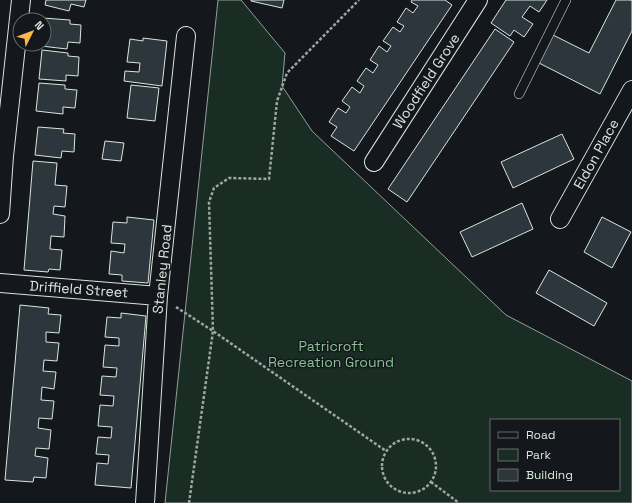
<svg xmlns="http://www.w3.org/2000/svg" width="632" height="503" font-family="'Space Grotesk',sans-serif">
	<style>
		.green { fill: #1a2d24; stroke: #939e99; fill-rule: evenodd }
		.building { fill: #2c363c; stroke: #d8e6dc }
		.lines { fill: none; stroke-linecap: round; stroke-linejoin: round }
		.lane-casing { stroke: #d8e6dc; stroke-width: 10 }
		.street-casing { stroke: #d8e6dc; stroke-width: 20 }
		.path { stroke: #9da8a2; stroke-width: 2.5; stroke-dasharray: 3 2; stroke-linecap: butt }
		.lane { stroke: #14181c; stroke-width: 9 }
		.street { stroke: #14181c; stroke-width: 18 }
		.labels { text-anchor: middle; stroke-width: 3; stroke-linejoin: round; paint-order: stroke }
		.street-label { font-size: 14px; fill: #d8e6dc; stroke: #14181c }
		.park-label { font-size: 14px; fill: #8ac095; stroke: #14181c }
	</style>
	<rect width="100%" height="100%" fill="#14181c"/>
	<!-- green -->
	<path class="green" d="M218,0h23l44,53 -3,33 30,45 194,184 126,66v122h-467zM491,420h128v70h-128z"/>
	<!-- building -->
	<path class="building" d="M46,0h40l-2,7 -13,-3 -2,7 -24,-6z
		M251,0h33l-2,8 -31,-7z
		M412,0h33l7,5 -98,146 -23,-15 6,-9 -8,-5 9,-14 8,5 4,-6 -8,-6 10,-14 8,6 4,-7 -7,-5 9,-13 7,5 5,-8 -8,-5 9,-14 8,6 4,-6 -8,-5 10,-14 7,5 4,-6 -7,-4 9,-14 7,5 5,-7 -7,-4z
		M506,0h41l-8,12 -9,-6 -8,11 11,7 -9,13 -10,-7 -4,6 -19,-13z
		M616,0h14l2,1v30l-32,63 -61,-31 14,-28 36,18z
		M43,18l27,2v4l11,1 -1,18 -12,-1 -1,7 -26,-3v-2h3z
		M495,29l19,13 -107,160 -19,-13z
		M143,38l24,3 -5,45 -38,-5 1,-10 14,1 1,-9 -13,-1 3,-23 13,2z
		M42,50l26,3v3l11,1 -1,19 -12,-1v6l-27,-2z
		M39,83l26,2v4l12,1 -2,18 -12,-1v7l-27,-3z
		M131,85l28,3 -4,33 -28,-3z
		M38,127l26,2 -1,4 12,1 -1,18 -12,-1 -1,7 -26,-3z
		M562,134l12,25 -61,29 -12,-26z
		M105,141l19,2 -3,18 -19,-2z
		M33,161l24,2 -2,22 12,1 -2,21 -11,-1 -1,8 12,2 -1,21 -13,-1 -1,13 12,1 -2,20 -11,-1 -1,3 -24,-2z
		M522,203l11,26 -61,28 -12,-25z
		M127,217l27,3 -6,63 -26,-2v-6l-13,-1 2,-23 13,2 1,-9 -14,-1 2,-21 14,1z
		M602,217l29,15 -19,36 -28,-16z
		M549,270l58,33 -13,23 -58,-33z
		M20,305l29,3 -1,6 13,1 -2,18 -13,-1v10l13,1 -2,18 -13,-1 -1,11 13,1 -2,17 -12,-2 -1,13 13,1 -2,18 -13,-1 -1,10 13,2 -2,19 -13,-1 -1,8 13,2 -2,20 -12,-1 -1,5 -28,-2z
		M121,313l25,3 -15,172 -36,-3 2,-22 11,1 1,-9 -13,-1 2,-17 13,1 1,-11 -14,-1 2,-21 13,1 1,-10 -14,-1 2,-19 14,1 1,-9 -14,-1 2,-22 14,1v-8l-14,-1 2,-20 14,1z"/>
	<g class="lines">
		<defs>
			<path id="lane" d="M519,94l47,-94"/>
			<path id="street" d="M374,162l104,-162
				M0,214l4,-58 17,-156
				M560,219l72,-129
				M0,283l158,13
				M145,503l13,-207 28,-260"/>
		</defs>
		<!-- lane casing -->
		<use href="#lane" class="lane-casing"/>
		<!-- street casing -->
		<use href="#street" class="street-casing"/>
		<!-- path -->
		<path class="path" d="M176,307l37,24 173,120
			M382 466a27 27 0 1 1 54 0a27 27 0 1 1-54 0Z
			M431,482l28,21
			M189,503l24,-172 -4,-129 5,-14 15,-10 40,1 8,-78 10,-28 72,-73"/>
		<!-- lane -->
		<use href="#lane" class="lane"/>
		<!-- street -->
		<use href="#street" class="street"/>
	</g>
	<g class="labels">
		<!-- street labels -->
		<g class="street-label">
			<text transform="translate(426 81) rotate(-57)" y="5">Woodfield Grove</text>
			<text transform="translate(596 154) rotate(-61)" y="5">Eldon Place</text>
			<text transform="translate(162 269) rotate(-84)" y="5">Stanley Road</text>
			<text transform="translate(79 289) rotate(4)" y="5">Driffield Street</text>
		</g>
		<!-- park labels -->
		<g class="park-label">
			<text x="331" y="351">Patricroft<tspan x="331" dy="16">Recreation Ground</tspan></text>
		</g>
	</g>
	<!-- legend -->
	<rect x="490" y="419" width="130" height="72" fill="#14181c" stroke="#626a69"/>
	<rect x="498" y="432" width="20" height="6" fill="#14181c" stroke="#626a69"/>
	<text x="526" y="439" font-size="12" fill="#d8e6dc">Road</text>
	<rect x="498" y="449" width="20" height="12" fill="#1a2d24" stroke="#626a69"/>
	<text x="526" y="459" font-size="12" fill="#d8e6dc">Park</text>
	<rect x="498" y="469" width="20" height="12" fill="#2c363c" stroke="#626a69"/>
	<text x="526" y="479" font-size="12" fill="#d8e6dc">Building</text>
	<!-- north arrow -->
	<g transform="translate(32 32) rotate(48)"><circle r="19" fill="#14181c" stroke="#626a69"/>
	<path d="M0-3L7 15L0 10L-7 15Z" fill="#ffb74d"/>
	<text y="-6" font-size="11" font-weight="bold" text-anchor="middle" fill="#d8e6dc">N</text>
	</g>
</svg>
